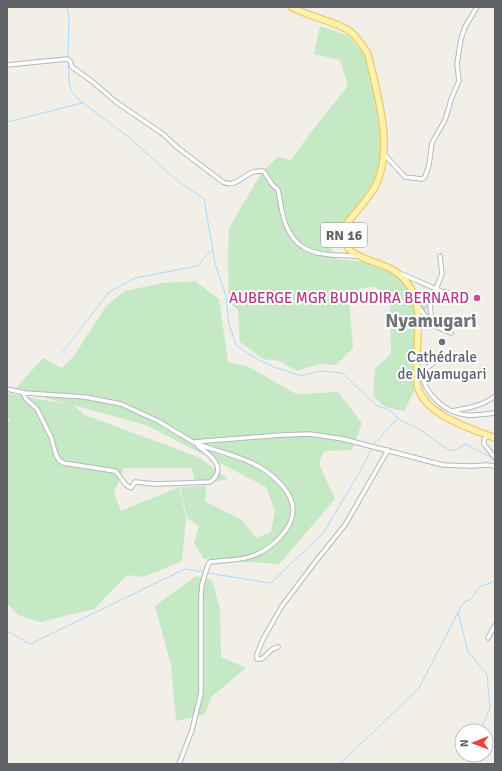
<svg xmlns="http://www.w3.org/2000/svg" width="502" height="771" font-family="Signika,sans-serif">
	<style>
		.green { fill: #c5e8c5 }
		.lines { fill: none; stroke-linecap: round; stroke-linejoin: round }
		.stream { stroke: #aadaff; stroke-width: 1 }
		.minor-casing { stroke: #b5b8bc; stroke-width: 5.5 }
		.primary-casing { stroke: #f2c960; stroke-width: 8 }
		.minor { stroke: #fff; stroke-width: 3.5 }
		.primary { stroke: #fff2af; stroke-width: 5.5 }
		.hotel-dot { fill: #d1479c; stroke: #fff; stroke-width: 1.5 }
		.worship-dot { fill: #6b7280; stroke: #fff; stroke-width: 1.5 }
		.labels { text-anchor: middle; stroke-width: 4; stroke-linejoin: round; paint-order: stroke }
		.shield { fill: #fff; stroke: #8f9295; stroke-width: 1 }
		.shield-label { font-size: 14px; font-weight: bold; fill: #5f6368 }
		.hotel-label { font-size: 15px; fill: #b23c85; stroke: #fff; text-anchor: end }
		.worship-label { font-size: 15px; fill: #5b616d; stroke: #fff }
		.district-label { font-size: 19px; font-weight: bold; fill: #70757a; stroke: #fff }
	</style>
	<rect width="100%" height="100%" fill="#f1efe8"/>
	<!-- green -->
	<path class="green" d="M320,26l29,10 14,17 15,42 7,50 -6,38 -18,27 -36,27 12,22 27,3 42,16 23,28 -15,16 2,65 -12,24 -19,-4 -12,-11 2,-27 16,-15 -1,-58 -15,-9 -14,1 -12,11 4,49 -17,17 -17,-1 -22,7 -17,-10 -17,-2 -23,-17 -2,-32 -9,-8 -1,-44 1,-30 33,-56 16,-15 13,3 17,-24 40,-50 -8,-26 -26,-6z
		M195,281l24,18 9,63 19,4 49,28 42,-2 24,31 -10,27 -28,1 -5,13 16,35 -56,65 -75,-5 -10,-16 5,-17 -12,-8 -7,-31 26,-1 -1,16 36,17 15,19 15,-6 4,-21 -9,-24 -120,-62 -73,-20 12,10 113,42 30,22 -31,6 -6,-17h-67l-10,25 7,18 58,-24 7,31 -4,43 -39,16 -16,-2 -33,34 -54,13 -22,-7 -11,-12v-179l3,-5 -3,-2v-24l63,12 -55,-16 28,-31 19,10 12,-12 33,-51 18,-14 38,-8z
		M196,576l16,4 8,29 1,48 25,11 -35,29 -6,17 -29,7 -5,-56 -16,-59z"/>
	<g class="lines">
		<!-- stream -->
		<path class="stream" d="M67,7l2,8 -1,43
			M68,61l1,19 2,11 9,10 51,38 43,39 30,21 11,64 11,33 3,28 7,21 21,14 17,8 28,9 17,-5 23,2 34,32 15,6 9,9 19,9 30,21h7l9,-6c7,3 20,12 28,13
			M7,122l75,-19
			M62,353l47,-61 26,-14 62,-12 15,-16
			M373,445l25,-27
			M207,573l64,10 53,-51 35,-59 13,-25
			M458,612l10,40 19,22 3,34 -10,23
			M7,631l23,13 155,-75 19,3
			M340,764l79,-76 44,-85 8,-4 8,-12 16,-6
			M473,764l1,-9"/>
		<defs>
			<path id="minor" d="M7,65l60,-6 3,2 2,6 21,15 23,20 47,32 15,14 45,34c12,6 19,-6 30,-10 3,-1 7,-1 10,-1 4,4 5,8 9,13 1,2 5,4 6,6 1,3 3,18 4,21 9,45 37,44 75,45
				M384,154l21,23 17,2 3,-2 4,-12 3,-22 13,-23 7,-23 7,-16 -2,-17 4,-25 4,-12 12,-20
				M349,220l11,14
				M401,274c19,6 47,25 66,20
				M418,306l14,19 19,8
				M432,325l-2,-21 12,-30 -2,-18
				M417,355l13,3 4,4 -3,3 -11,7
				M421,371c3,22 23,42 46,44 9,1 19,-1 28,-2
				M7,389l18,4 60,4 36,7 37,17 35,21 89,-7 28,-1 33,5 100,26 28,1 16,-1 8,1
				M23,393l3,6 11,10 14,28 5,18 3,5 4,3 52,8c6,5 8,14 16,17l4,-6 21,2 54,-2c18,-13 1,-27 -12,-36
				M452,411c15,-3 31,-5 43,-15
				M489,436l-5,3v5l11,14
				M488,638l7,-13
				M278,647c-10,1 -12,14 -21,12v-5l6,-15 19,-33 34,-45 29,-36 43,-75
				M179,764l13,-34 9,-37v-97l1,-12 6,-19 2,-3c15,-2 31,-1 45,-7 17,-7 38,-26 38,-45 0,-16 -15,-30 -27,-39 -20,-14 -48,-19 -71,-28"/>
			<path id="primary" d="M291,7c18,10 45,14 60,25 7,6 12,14 17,22 9,40 27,94 7,133 -8,13 -19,25 -28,36 -12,30 15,34 35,42 9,3 17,8 23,15 18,20 13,48 12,73 0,10 0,21 0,31 6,31 53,44 78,54"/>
		</defs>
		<!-- minor casing -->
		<use href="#minor" class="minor-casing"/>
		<!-- primary casing -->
		<use href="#primary" class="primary-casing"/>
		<!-- minor -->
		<use href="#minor" class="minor"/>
		<!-- primary -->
		<use href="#primary" class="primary"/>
	</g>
	<!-- markers -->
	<circle class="hotel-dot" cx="477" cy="298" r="4"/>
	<circle class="worship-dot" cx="442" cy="342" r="4"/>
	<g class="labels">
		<!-- shield labels -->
		<rect class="shield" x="321" y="223" width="46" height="24" rx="3"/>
		<g class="shield-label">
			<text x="344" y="240">RN 16</text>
		</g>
		<!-- hotel labels -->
		<g class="hotel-label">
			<text x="469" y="303">AUBERGE MGR BUDUDIRA BERNARD</text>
		</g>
		<!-- worship labels -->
		<g class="worship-label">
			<text x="442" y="362">Cathédrale<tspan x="442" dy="17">de Nyamugari</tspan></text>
		</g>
		<!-- district labels -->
		<g class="district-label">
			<text x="431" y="327">Nyamugari</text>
		</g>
	</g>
	<!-- border -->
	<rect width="502" height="771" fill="none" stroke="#5f6368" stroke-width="16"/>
	<!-- north arrow -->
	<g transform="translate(474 743) rotate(269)"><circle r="19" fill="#ffffff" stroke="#bfc1c3"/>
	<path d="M0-3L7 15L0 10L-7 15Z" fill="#ea4335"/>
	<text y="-6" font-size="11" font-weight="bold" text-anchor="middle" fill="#5f6368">N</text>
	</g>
</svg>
